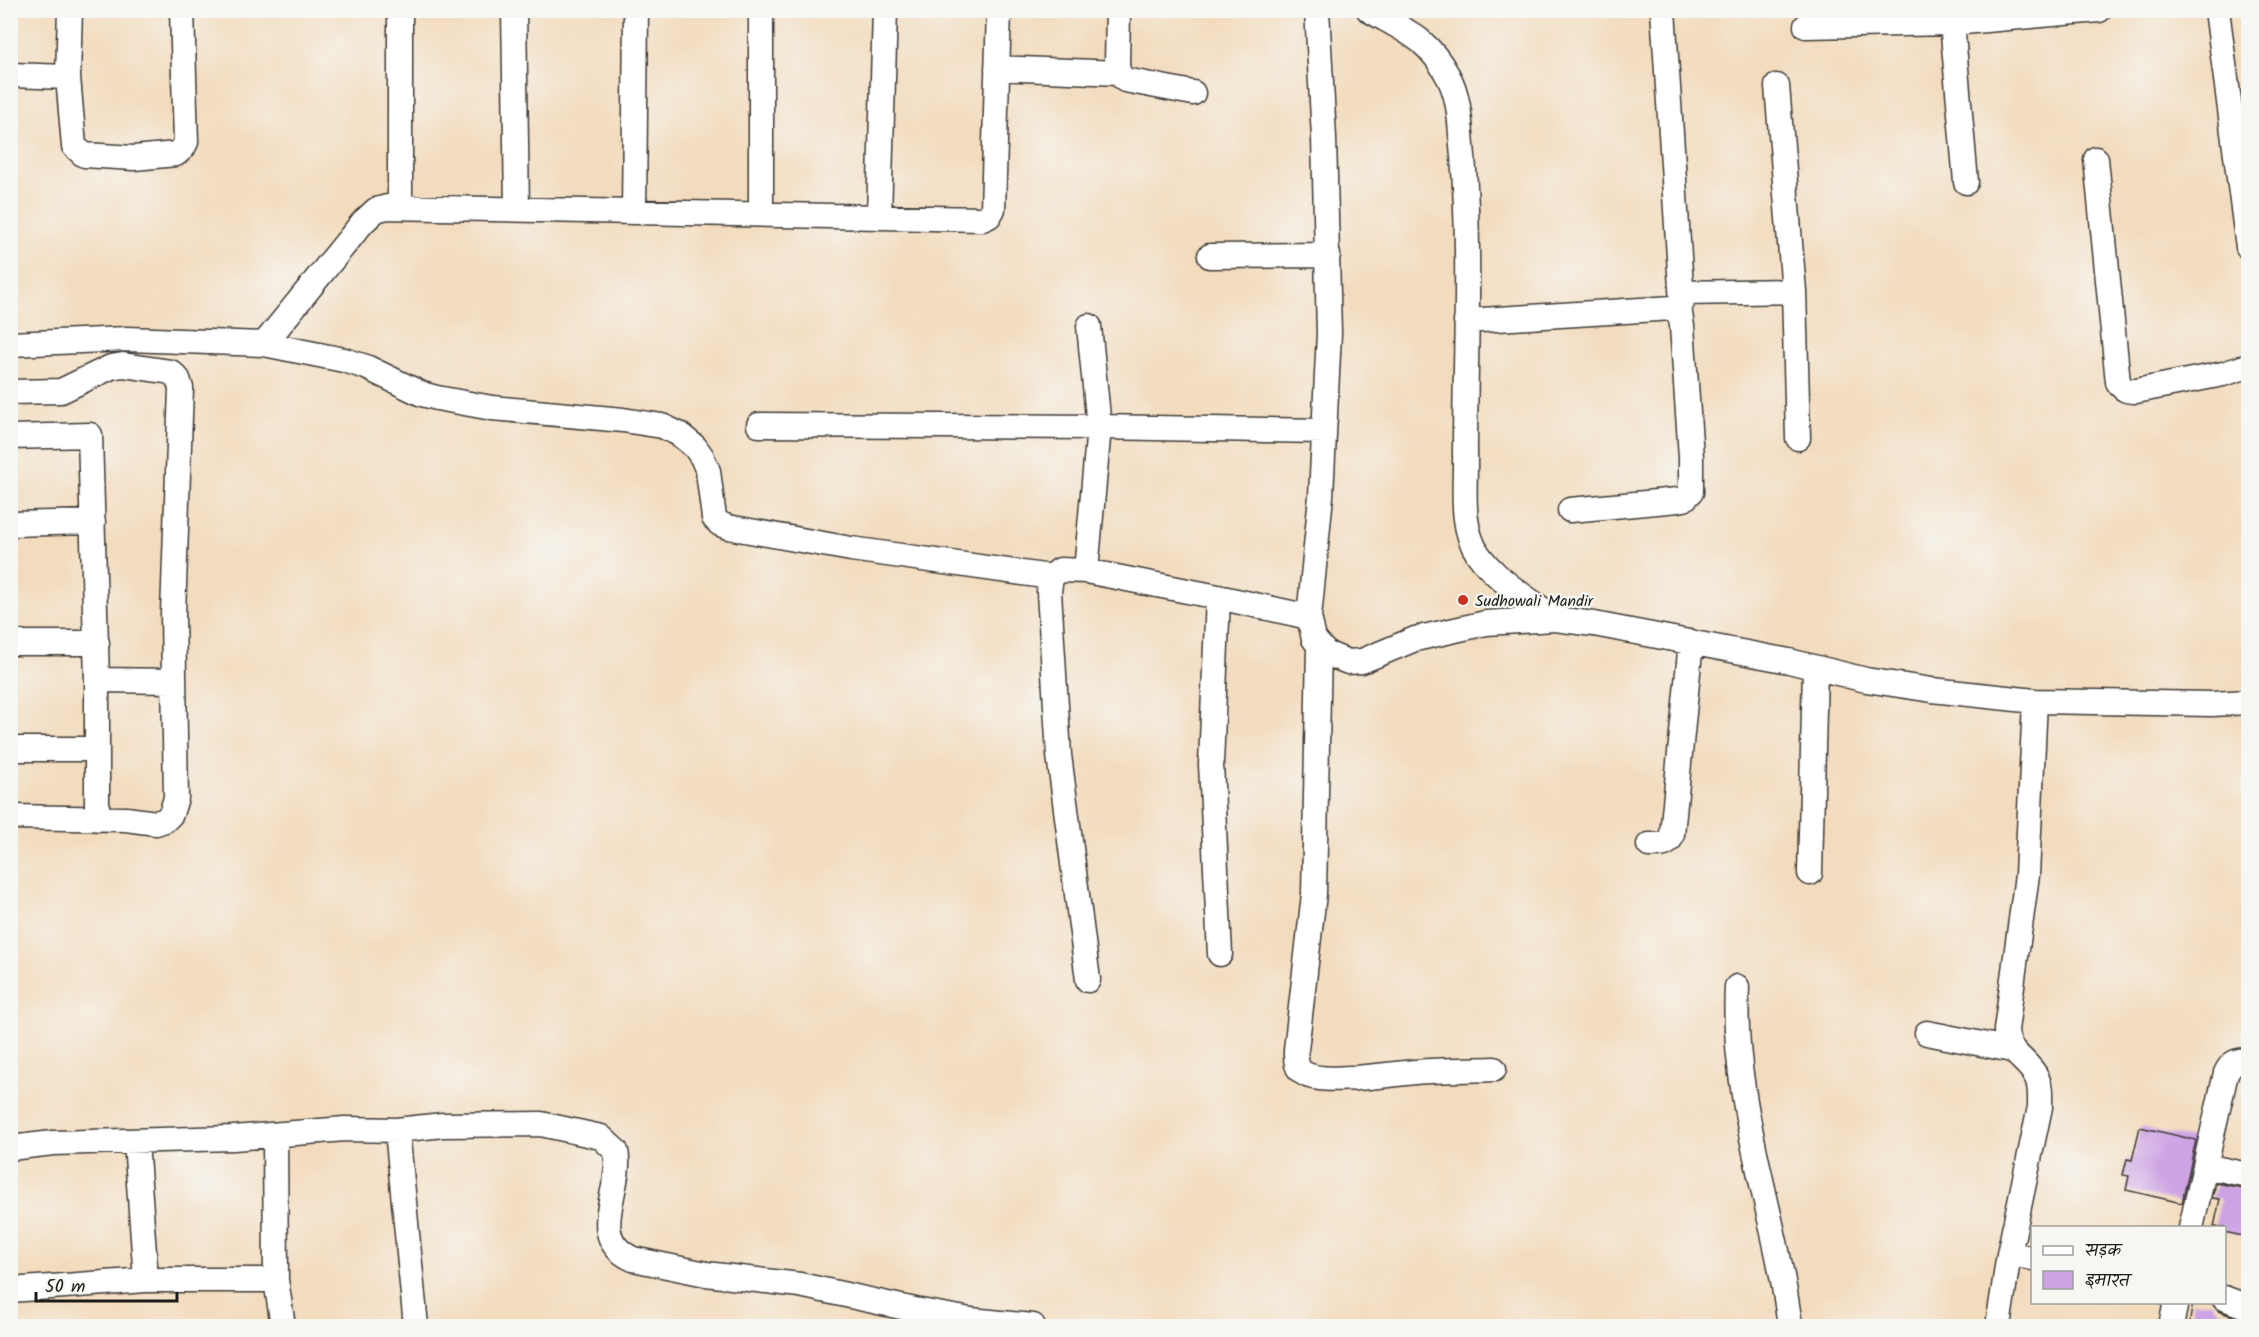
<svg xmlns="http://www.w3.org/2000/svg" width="2259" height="1337" font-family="Kalam,'Playpen Sans Deva',sans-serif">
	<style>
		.building { fill: #cea3e4 }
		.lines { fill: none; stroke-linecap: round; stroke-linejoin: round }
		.minor-casing { stroke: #3c3934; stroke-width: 27 }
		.minor { stroke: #fff; stroke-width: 24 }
		.poi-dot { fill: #c8321e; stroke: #f6f6f2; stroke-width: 2 }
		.labels { text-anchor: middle; stroke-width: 4.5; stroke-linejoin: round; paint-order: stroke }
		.poi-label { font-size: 16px; fill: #1c1c1c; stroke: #f6f6f2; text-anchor: start }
	</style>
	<rect width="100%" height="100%" fill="#f6f6f2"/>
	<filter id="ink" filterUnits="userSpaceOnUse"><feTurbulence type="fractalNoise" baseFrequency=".0167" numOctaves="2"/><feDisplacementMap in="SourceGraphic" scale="12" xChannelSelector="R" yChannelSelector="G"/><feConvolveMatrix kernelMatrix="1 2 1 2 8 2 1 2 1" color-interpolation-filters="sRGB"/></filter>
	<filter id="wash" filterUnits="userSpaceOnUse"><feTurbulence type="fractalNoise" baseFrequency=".008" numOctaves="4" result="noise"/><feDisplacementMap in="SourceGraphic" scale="24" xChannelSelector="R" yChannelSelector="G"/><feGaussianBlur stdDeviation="1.35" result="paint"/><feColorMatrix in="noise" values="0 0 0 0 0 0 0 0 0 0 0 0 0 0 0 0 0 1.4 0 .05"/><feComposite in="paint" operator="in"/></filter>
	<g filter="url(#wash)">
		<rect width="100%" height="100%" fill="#f3dcbe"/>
		<g id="blocks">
			<!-- building -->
			<path class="building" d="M2140,1127l56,13 -14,63 -56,-13 3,-14 -6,-1 4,-16 5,1z
				M2216,1183l32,6v48l-24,-5v-5h-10l6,-28 -8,-1z
				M2193,1302h18l7,9 14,5 -2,10h-41z"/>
		</g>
	</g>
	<g filter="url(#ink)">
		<use href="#blocks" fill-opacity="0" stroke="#3c3934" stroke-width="1.5"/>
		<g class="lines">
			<defs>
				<path id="minor" d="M70,10l-2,67 6,69 10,9 50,3 42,-4 7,-6 3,-6 -4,-132
					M514,10l3,199
					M1118,10l-1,56 2,8 6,6 68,13
					M1317,10l7,128 5,195 -8,163 -12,121 5,22 12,14 22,9 14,-1 53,-22 71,-16 69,-4 39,5 195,37 77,19 66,10 103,11 177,3 36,-2
					M1369,10c36,21 58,27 79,66 13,23 12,54 15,80 8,98 2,197 2,296 1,32 -6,74 13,102 19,27 51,45 77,65
					M2217,10l31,237
					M1952,23l14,159
					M1806,26l146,-3 147,-13
					M997,68l122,5
					M10,75l58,2
					M1777,86l17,205 4,147
					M2096,159l22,223c5,8 9,9 18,9l87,-17 25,-8
					M400,207v-197
					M634,212l2,-202
					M761,214v-204
					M879,217l6,-207
					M1210,256l118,-1
					M1683,293l111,-2
					M1466,321l207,-13 6,-1 3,-4 -19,-293
					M10,344l117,-5 137,5 80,16 22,7 56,27 15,4 55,10 131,12 39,6 17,8 16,13 7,10 6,14 6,47 6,6 8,3 123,22 200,28
					M264,344l99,-122 13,-12 11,-3 595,12 7,-3 4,-7 6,-199
					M10,392l51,-1 50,-24 12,-2 48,7 7,7 3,9 -8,226 3,184 -5,16 -6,6 -9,3 -30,-4 -116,-2
					M759,425l340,2 225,4
					M10,437l80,-2 7,245 77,1
					M1570,510l108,-10 6,-1 7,-7v-35l-9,-131 -3,-19
					M10,524l83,-2
					M1086,571l13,-144 -10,-101
					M1218,597l-7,167 9,190
					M10,643h87
					M1319,646l-5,248 -18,156c0,9 -1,19 9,24 19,11 86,0 110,-2 26,-2 53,-2 79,-3
					M97,680v139
					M10,749h86
					M1649,845c11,0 20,2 23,-11l19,-192
					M1810,873l5,-205
					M1088,980l-29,-225 -10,-163 2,-15 9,-7 26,1 132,26 91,20
					M1737,987c-6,116 39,226 53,339
					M1927,1033l85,17
					M397,1130l19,196
					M275,1135l1,145 7,46
					M136,1142l10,138
					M10,1148l43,-5 180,-5 112,-9 52,1 46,-5 98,-1 60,13 15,14c8,38 -32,86 17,108l73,15 94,11 115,25 56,10 62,6
					M2205,1166l43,9
					M2191,1228l35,-155c5,-11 11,-13 22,-13
					M2009,1254l23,4
					M10,1290l136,-10h130
					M2224,1298l24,9
					M1998,1326l11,-72 31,-147c0,-10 1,-20 -3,-29 -9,-19 -31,-25 -31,-48l21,-155 8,-174
					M2171,1326l5,-24"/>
			</defs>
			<!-- minor casing -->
			<use href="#minor" class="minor-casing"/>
			<!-- minor -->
			<use href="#minor" class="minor"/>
		</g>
	</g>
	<!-- markers -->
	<circle class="poi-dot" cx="1463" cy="600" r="6"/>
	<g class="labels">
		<!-- poi labels -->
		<g class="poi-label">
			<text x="1475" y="606">Sudhowali Mandir</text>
		</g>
	</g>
	<!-- margin -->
	<rect width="2259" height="1337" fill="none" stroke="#f6f6f2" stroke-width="36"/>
	<!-- legend -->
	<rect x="2031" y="1226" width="195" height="78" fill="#f6f6f2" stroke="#9f9f9c" stroke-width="1.5"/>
	<rect x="2043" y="1246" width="30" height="9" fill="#ffffff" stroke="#9f9f9c" stroke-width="1.5"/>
	<text x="2085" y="1256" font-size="18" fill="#1c1c1c">सड़क</text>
	<rect x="2043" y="1271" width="30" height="18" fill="#cea3e4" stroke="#9f9f9c" stroke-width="1.5"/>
	<text x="2085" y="1286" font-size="18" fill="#1c1c1c">इमारत</text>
	<!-- scale -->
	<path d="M36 1292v9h141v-9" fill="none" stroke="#1c1c1c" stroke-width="3"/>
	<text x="45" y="1292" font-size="18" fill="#1c1c1c" stroke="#f6f6f2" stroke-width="4.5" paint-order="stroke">50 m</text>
</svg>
